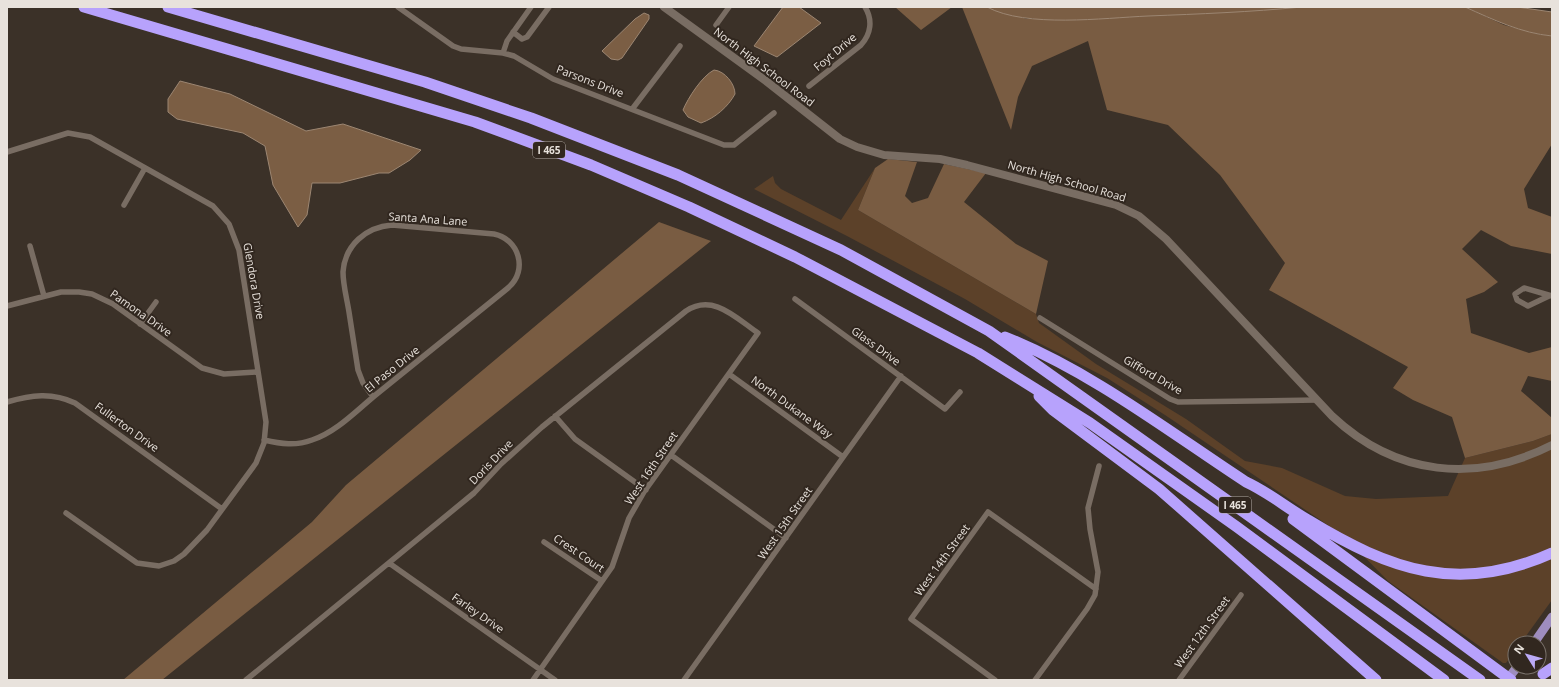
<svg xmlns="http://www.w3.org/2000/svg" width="1559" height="687" font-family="'Open Sans',sans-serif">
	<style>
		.green { fill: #5c4129 }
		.forest { fill: #795c42 }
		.water { fill: #7b5e44; stroke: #9c8672 }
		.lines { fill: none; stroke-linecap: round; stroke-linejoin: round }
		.street { stroke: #796d63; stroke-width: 5.5 }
		.secondary { stroke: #796d63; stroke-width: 8 }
		.primary { stroke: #9e8dbf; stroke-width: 9 }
		.highway { stroke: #b7a2fc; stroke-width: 11 }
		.labels { text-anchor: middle; stroke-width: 4; stroke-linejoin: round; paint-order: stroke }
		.shield { fill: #31271f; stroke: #b1aaa3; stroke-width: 1 }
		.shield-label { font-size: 10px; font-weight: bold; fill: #e8e2dc }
		.street-label { font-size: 11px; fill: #e8e2dc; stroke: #31271f }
	</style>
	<rect width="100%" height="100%" fill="#3b3128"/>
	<!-- green -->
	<path class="green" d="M875,168l-17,42 178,104 3,9 57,41 90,55 59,42 37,7 63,28 31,3 72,-3 17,-38 68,-17 19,-7v166l-31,43h-6v8l-9,12h-3l-115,-82 -44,-45 -179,-121 -58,-37 -70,-36 -72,-43 -118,-63 -93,-47 19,-13 2,7 6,6 60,31z"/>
	<!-- forest -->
	<path class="forest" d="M895,7h57l-31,23z
		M962,7h25l40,12h55l187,-12h196l39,18 34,9 14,2v108l-28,45 4,19 24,9v37l-41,-8 -30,-16 -19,19 36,33 -14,10 -18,7 5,34 58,20 23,-6v34l-24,-5 -7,15 31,27v16l-19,7 -68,17 -13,-41 -39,-17 -20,-12 15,-21 -139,-77 16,-27 -65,-88 -52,-50 -61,-15 -19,-69 -56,25 -14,31 -7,33z
		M888,159l29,3 -12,34 7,7 16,-5 16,-34 42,9 -22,29 52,42 32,17 -12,53 -178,-104 17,-42z
		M659,222l52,19 -549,439h-39l189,-158 34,-37z"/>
	<!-- water -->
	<path class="water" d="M783,7h16l22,16 -44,34 -23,-11z
		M987,7h315c-51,5 -103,7 -154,9 -45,2 -122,12 -161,-9z
		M1465,7h52l35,5v24c-31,-3 -58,-16 -87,-29z
		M644,13l5,2v4l-27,39 -4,2 -7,-1 -9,-8 33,-32z
		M714,70c11,1 21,14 21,24 -7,13 -20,24 -34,29l-13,-6 -5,-7c5,-12 19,-34 31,-40z
		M180,81l50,13 76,37 37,-7 78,26 -11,10 -21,13h-10l-39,10h-28l-5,32 -9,12 -25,-42 -8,-39 -22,-13 -66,-14 -9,-7v-13z"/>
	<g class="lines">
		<!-- street -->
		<path class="street" d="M398,7l55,39 8,3 42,4 11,3 39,23 171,66h10l40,-32
			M716,25l13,-18
			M513,32l9,7 5,-2 22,-30
			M503,53l4,-12 24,-34
			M809,86l52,-41c10,-11 12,-25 4,-38
			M633,108l47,-62
			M7,152l61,-19 22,4 123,69 16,18 10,26 27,172 -2,21 -8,20 -49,67 -23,24 -10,7 -15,5 -22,-3 -71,-50
			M124,205l21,-37
			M30,246l14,50
			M1549,296l-21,10 -11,-6 -2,-6 9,-6 28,8
			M795,299l150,110 15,-17
			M7,306l54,-14h18l13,2 21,10 89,64 22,6 34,-2
			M1040,318l130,81 8,3 139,-2
			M140,324l16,-22
			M729,374l114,83
			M7,402c24,-7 45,-10 68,1l147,106
			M555,416l20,23 71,51
			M264,440c17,4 32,6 48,0 25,-8 46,-31 66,-47 43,-35 87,-70 130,-105l1,-1c19,-17 10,-48 -15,-53l-102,-9c-26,2 -47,20 -49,47 0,13 4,27 6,40 3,19 6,38 9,58l5,13 10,14
			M671,455l115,83
			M544,542l58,39
			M389,563l166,117
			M246,680l228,-187 27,-29 41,-37 144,-116c27,-18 50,7 72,22l-114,159 -15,26 -17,49 -79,113
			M684,680l217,-304
			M995,680l-84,-61 77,-107 108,77
			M1035,680l52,-71 8,-14 3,-23 -8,-43 -2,-21 11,-42
			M1179,680l62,-85"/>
		<!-- secondary -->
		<path class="secondary" d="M664,7l102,74 74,58 17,8 27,8 56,4 27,6 149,40 23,11 27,23 166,177c64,60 143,68 220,29"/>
		<!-- primary -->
		<path class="primary" d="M1534,643l18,-26
			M1507,680l10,-13"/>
		<!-- highway -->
		<path class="highway" d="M84,7l391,115 116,43 98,42 106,50 183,96 112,70 147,104 207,153
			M168,7l257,75 106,36 147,57 163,75 148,81 491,349
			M1005,337c87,35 163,94 241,145 22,10 41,26 62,38 82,50 151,75 244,33
			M1039,396l14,14 106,79 217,191
			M1293,519l218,161
			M1543,674l9,-6"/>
	</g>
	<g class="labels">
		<!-- shield labels -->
		<g class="shield">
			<rect x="533" y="142" width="32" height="16" rx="3"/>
			<rect x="1219" y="497" width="32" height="16" rx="3"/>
		</g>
		<g class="shield-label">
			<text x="549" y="154">I 465</text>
			<text x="1235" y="509">I 465</text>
		</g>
		<!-- street labels -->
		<g class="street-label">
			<text transform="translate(835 52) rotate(-40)" y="4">Foyt Drive</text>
			<text transform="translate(764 67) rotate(37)" y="4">North High School Road</text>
			<text transform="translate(590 81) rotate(21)" y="4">Parsons Drive</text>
			<text transform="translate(1067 181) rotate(16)" y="4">North High School Road</text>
			<text transform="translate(428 219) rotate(4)" y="4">Santa Ana Lane</text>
			<text transform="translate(254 281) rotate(80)" y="4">Glendora Drive</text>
			<text transform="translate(141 313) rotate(35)" y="4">Pamona Drive</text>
			<text transform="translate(876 346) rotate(36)" y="4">Glass Drive</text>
			<text transform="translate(392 369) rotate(-39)" y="4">El Paso Drive</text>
			<text transform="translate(1153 375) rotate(30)" y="4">Gifford Drive</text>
			<text transform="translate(792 407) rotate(36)" y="4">North Dukane Way</text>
			<text transform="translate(127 427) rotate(36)" y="4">Fullerton Drive</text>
			<text transform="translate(491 462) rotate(-46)" y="4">Doris Drive</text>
			<text transform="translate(651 468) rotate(-56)" y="4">West 16th Street</text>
			<text transform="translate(785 523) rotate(-55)" y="4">West 15th Street</text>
			<text transform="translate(579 553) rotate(34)" y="4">Crest Court</text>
			<text transform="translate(942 560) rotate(-54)" y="4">West 14th Street</text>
			<text transform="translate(478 613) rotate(35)" y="4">Farley Drive</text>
			<text transform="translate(1202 632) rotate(-54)" y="4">West 12th Street</text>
		</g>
	</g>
	<!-- border -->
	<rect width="1559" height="687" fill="none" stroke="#e8e2dc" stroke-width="16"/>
	<!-- north arrow -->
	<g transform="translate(1527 655) rotate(307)"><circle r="19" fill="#31271f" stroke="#7a726b"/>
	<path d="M0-3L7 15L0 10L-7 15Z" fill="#bbaaf6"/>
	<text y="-6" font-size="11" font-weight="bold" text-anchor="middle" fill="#e8e2dc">N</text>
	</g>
</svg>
